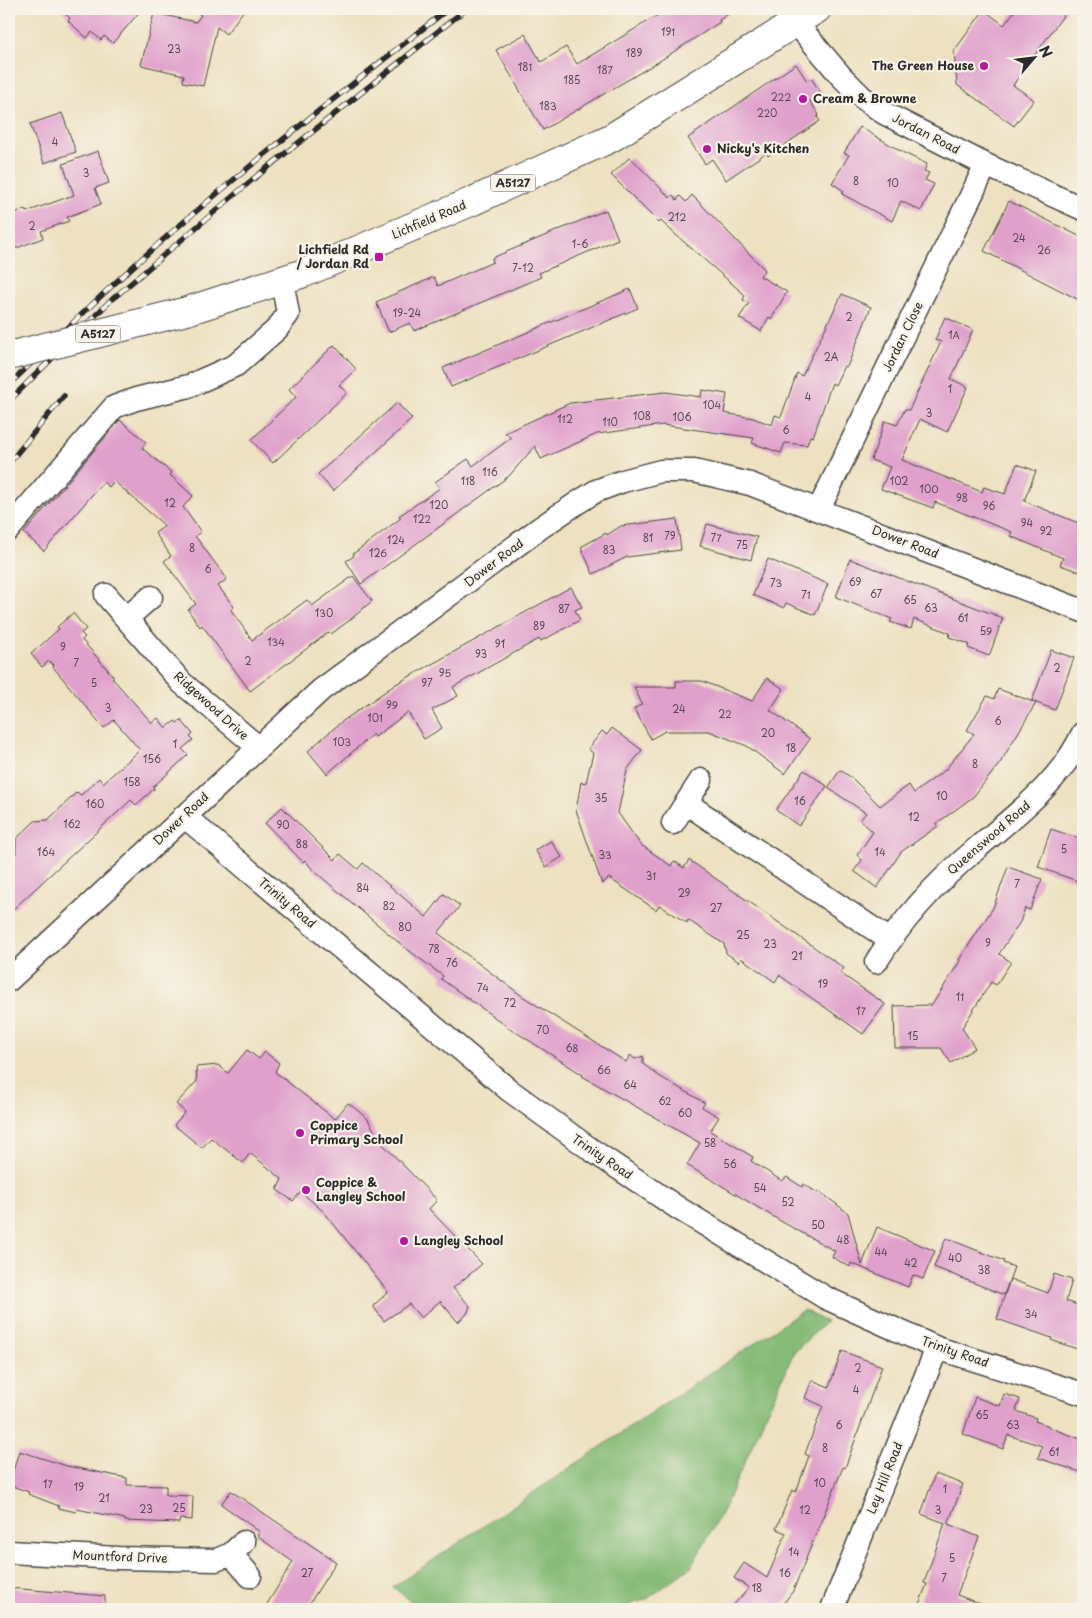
<svg xmlns="http://www.w3.org/2000/svg" width="1092" height="1618" font-family="'Playpen Sans',sans-serif">
	<style>
		.forest { fill: #86bb77; stroke: #587351 }
		.building { fill: #e0a0cc }
		.lines { fill: none; stroke-linecap: round; stroke-linejoin: round }
		.minor-casing { stroke: #484642; stroke-width: 25 }
		.primary-casing { stroke: #484642; stroke-width: 30 }
		.minor { stroke: #fff; stroke-width: 22 }
		.primary { stroke: #fff; stroke-width: 28 }
		.rail-casing { stroke: #2b2b2b; stroke-width: 5.5 }
		.rail { stroke: #f7f3e8; stroke-width: 4; stroke-dasharray: 11; stroke-linecap: butt }
		.primary-bridge-casing { stroke: #484642; stroke-width: 30; stroke-linecap: butt }
		.primary-bridge { stroke: #fff; stroke-width: 28 }
		.poi-dot { fill: #b5179e; stroke: #f7f3e8; stroke-width: 2 }
		.labels { text-anchor: middle; stroke-width: 4.5; stroke-linejoin: round; paint-order: stroke }
		.number-label { font-size: 10px; fill: #584853 }
		.shield { fill: #f7f3e8; stroke: #686764; stroke-width: 1 }
		.shield-label { font-size: 11px; font-weight: bold; fill: #2b2b2b }
		.poi-label { font-size: 12px; font-weight: bold; fill: #2b2b2b; stroke: #f7f3e8; text-anchor: start }
		.street-label { font-size: 12px; fill: #2b2b2b; stroke: #f7f3e8 }
	</style>
	<rect width="100%" height="100%" fill="#f7f3e8"/>
	<filter id="ink" filterUnits="userSpaceOnUse"><feTurbulence type="fractalNoise" baseFrequency=".02" numOctaves="2"/><feDisplacementMap in="SourceGraphic" scale="10" xChannelSelector="R" yChannelSelector="G"/><feConvolveMatrix kernelMatrix="1 2 1 2 8 2 1 2 1" color-interpolation-filters="sRGB"/></filter>
	<filter id="wash" filterUnits="userSpaceOnUse"><feTurbulence type="fractalNoise" baseFrequency=".0096" numOctaves="4" result="noise"/><feDisplacementMap in="SourceGraphic" scale="20" xChannelSelector="R" yChannelSelector="G"/><feGaussianBlur stdDeviation="1.12" result="paint"/><feColorMatrix in="noise" values="0 0 0 0 0 0 0 0 0 0 0 0 0 0 0 0 0 1.4 0 .05"/><feComposite in="paint" operator="in"/></filter>
	<g filter="url(#wash)">
		<rect width="100%" height="100%" fill="#eee1c1"/>
		<!-- forest -->
		<path class="forest" d="M804,1310l22,12 -32,30 -70,156 -33,59 -44,32 -30,10h-196l-28,-22z"/>
		<g id="blocks">
			<!-- building -->
			<path class="building" d="M60,9h82l-29,34 -9,-7 -3,4 -9,-8 -5,6 -19,-17 2,-3z
				M192,9h53l-19,25 -9,-7 -14,59 -20,-4 1,-7 -43,-10 13,-52 42,9 5,-7z
				M668,9h68l-17,11 1,2 -62,40 -115,68 -47,-80 29,-16 16,28 25,-15 11,17z
				M1016,9h52l-55,76 21,15 -20,26 -57,-41 -3,-34 30,-41 20,15z
				M796,64l11,17 4,-3 10,15 -11,8 9,14 -2,2 3,4 -52,35 -2,-3 -40,27 -14,-21 -7,5 -17,-26z
				M62,113l14,39 -32,11 -14,-39z
				M860,127l44,26 23,11 -3,7 5,2 -4,7 9,4 -13,27 -20,-10 -9,20 -50,-27 2,-3 -12,-8 17,-28 -5,-2z
				M98,151l11,32 -14,5 6,16 -34,13 2,4 -28,10 2,7 -34,13v-36l16,-6 1,3 48,-17 -11,-31z
				M630,157l40,41 3,-3 4,5 3,-4 6,6 6,-7 73,75 -5,6 27,16 -16,27 -2,-2 -8,14 -22,-13 10,-15 -6,-3 2,-5 -69,-60 -15,-14 -2,2 -48,-48z
				M1009,201l74,37v64l-99,-51z
				M606,210l12,29 -79,34 2,4 -127,54 -4,-8 -21,9 -13,-30 58,-25 4,9 55,-24 -1,-4z
				M630,289l8,19 -187,79 -8,-19z
				M842,294l29,13 -24,60 -3,-1 -9,19 -3,-2 -19,54 -3,-1 -3,9 -22,-2 -4,10 -29,-10 2,-5 -91,-13 -66,9 -56,25 -6,-13 -26,30 -148,108 -15,-23 8,-5 -1,-2 48,-36 -2,-2 41,-28 -5,-6 33,-23 5,7 38,-28 -6,-5 65,-30 95,-11 36,5 1,-7 25,4 -3,19 29,5 19,7 3,-10 6,2 16,-44 5,3z
				M945,317l28,13 -22,49 17,8 -21,45 -27,-13 -18,41 80,32 2,-5 21,7 12,-30 19,7 -12,30 59,24v48l-23,-8 3,-7 -53,-22 2,-4 -77,-30 -2,6 -52,-19 9,-22 -19,-7 14,-39 12,4 8,-16 4,1 32,-68 -6,-2z
				M334,345l22,24 -17,16 8,8 -74,70 -22,-23 45,-43 -7,-8z
				M397,403l15,16 -79,72 -15,-17z
				M120,420l26,22 -4,6 30,25 -2,2 23,21 -10,11 18,25 -6,4 32,43 -9,7 16,21 -3,3 21,30 55,-40 5,6 41,-30 19,25 -22,19 -19,14 -2,-2 -79,59 -48,-66 -2,2 -12,-17 8,-6 -32,-43 7,-5 -16,-23 10,-7 -51,-45 -5,6 -6,-5 -59,69 -20,-18z
				M677,519l4,31 -54,7 -34,17 -12,-27 25,-14 1,2 14,-9z
				M707,524l50,13 -6,23 -51,-14z
				M768,559l60,25 -13,31 -29,-12 -2,5 -31,-13z
				M850,559l153,59 -14,38 -21,-8 1,-4 -20,-7 1,-4 -36,-14 -3,10 -21,-7 2,-3 -56,-22z
				M571,587l11,20 -7,3 5,10 -33,18 -7,3 -1,-2 -86,48 5,9 -26,14 10,18 -18,11 -16,-27 -33,25 -2,-3 -46,40 -19,-23 32,-28 56,-39z
				M73,613l13,16 -5,4 4,4 -3,3 32,37 -2,1 40,45 6,-5 8,10 9,-7 2,2 4,-3 12,14 -3,3 3,3 -11,9 6,6 -35,32 1,2 -18,16 -5,-5 -122,113v-53l7,-7v-14l19,-18 13,-1 29,-28 4,3 18,-17 4,5 37,-33 -26,-30 -10,8 -51,-61 1,-1 -5,-5 -7,6 -11,-13 28,-25 -2,-2z
				M1051,650l23,8 -19,52 -23,-9z
				M767,678l17,11 -14,21 40,29 -25,35 -38,-28 -38,-15h-44l-14,8 -17,-30 8,-5 -8,-17h42v-6h26l50,20z
				M998,689l38,14 -36,60 -27,34 -37,27 2,2 -37,26 -24,36 -23,-17 8,-11 -5,-5 16,-23 -13,-12 6,-7 -38,-25 12,-18 12,8 28,28 29,-21 5,8 31,-23 29,-36 -7,-4 20,-34 7,3z
				M612,728l30,22 -15,20 -9,43 22,31 31,22 3,-5 10,7 5,-8 155,108 -4,5 45,31 -22,30 -84,-59 -4,7 -34,-24 -2,4 -13,-9 -2,-9 -36,-24 -1,3 -28,-18 -3,5 -47,-32 -7,6 -26,-74 5,-28 5,1 7,-30 -5,-4 14,-18 5,4z
				M804,770l23,16 -28,40 -23,-16z
				M282,807l53,53 5,-6 18,15 5,-6 63,54 18,-23 16,12 -22,27 84,63 104,66 4,-7 5,4 8,-3v8l16,12 46,27 -3,4 17,10 -9,14 43,26 -2,4 31,20 5,-4 15,10 1,-3 15,9 1,-2 29,22 14,52 15,-38 58,24 -12,28 -10,-4 -5,12 -57,-24 -1,4 -18,-10 3,-6 -51,-28 -97,-58 13,-22 -118,-67 1,-1 -75,-48 -67,-48 2,-3 -40,-30 -90,-76 -8,-10 -2,2 -38,-39z
				M1051,829l32,11v43l-45,-16z
				M551,841l11,16 -16,10 -11,-17z
				M1008,867l34,12 -12,31 -5,-2 -5,14 -21,32 12,8 -15,23 -5,-3 -29,46 13,20 -24,15 -10,-15h-46l-1,-42 38,-1 28,-44 -1,-1 34,-52z
				M247,1050l12,9 6,-7 14,11 -4,9 60,47 13,-16 19,15 6,10 4,10 60,62 -8,9 53,55 -29,24 17,18 -3,8 -9,8 -18,-21 -19,17 -12,-14 -25,17 -11,-15 15,-14 -64,-80 -23,-20 -8,9 -16,-11 5,-11 -32,-26 -7,10 -32,-25 -9,10 -28,-23 11,-13 -9,-8 21,-23 -1,-14 22,-2 10,8z
				M946,1238l58,23 -1,2 11,4 -10,28 -70,-28z
				M1054,1274l18,6 -6,21 17,6v44l-32,-11 1,-2 -55,-19 13,-40 38,14z
				M842,1351l40,15 -37,102 -2,-1 -50,124 -14,18h-49l19,-21 -15,-10 10,-15 23,15 9,-21 10,-24 -10,-4 16,-39 4,2 13,-36 -4,-2 18,-48 -18,-8 7,-18 17,7z
				M1004,1394l16,5 -4,12 20,7 -1,3 14,5 -1,1 35,13v33l-45,-15 4,-12 -34,-11 -5,14 -40,-15 12,-37 25,9z
				M19,1451l48,15 60,12v7l39,1v9l27,1 -1,24 -12,-1 -1,4 -54,-2v-2l-48,-10 -1,3 -18,-4 1,-2 -31,-12 1,-2 -20,-7z
				M935,1474l28,10 -15,40 31,13 -22,58 34,13v1h-74l10,-25 -3,-1 21,-60 -24,-9z
				M231,1491l105,71 -30,47h-42l29,-47 -36,-26 3,-4 -39,-28z
				M9,1588l96,8v13h-96z"/>
		</g>
	</g>
	<g filter="url(#ink)">
		<use href="#blocks" fill-opacity="0" stroke="#484642" stroke-width="1"/>
		<g class="lines">
			<defs>
				<path id="minor" d="M796,23l45,53 22,22 21,15 102,52 97,44
					M819,509l167,-344
					M9,529l105,-122 22,-8 53,-13 47,-21 41,-36 11,-15 -6,-34
					M106,595l76,88 76,64
					M127,618l24,-21
					M686,803l204,137
					M184,816l325,274 84,61 85,57 148,90 111,50 146,46
					M673,823l28,-43
					M876,962c26,-42 62,-81 100,-113 40,-35 84,-66 107,-116
					M9,980l312,-290 219,-162 37,-25 19,-12 27,-10 38,-10h33l56,13 333,127
					M9,1552l109,6 98,2 15,-6 13,-12
					M231,1554l19,22
					M832,1609l105,-261"/>
				<path id="primary" d="M187,311l117,-38 169,-72 138,-63 206,-129"/>
			</defs>
			<!-- minor casing -->
			<use href="#minor" class="minor-casing"/>
			<!-- primary casing -->
			<use href="#primary" class="primary-casing"/>
			<!-- minor -->
			<use href="#minor" class="minor"/>
			<!-- primary -->
			<use href="#primary" class="primary"/>
			<defs>
				<path id="rail" d="M9,385c53,-52 106,-104 163,-153 89,-77 183,-150 276,-223
					M9,401l100,-99 70,-60 73,-62 214,-171
					M9,463l55,-67"/>
			</defs>
			<!-- rail casing -->
			<use href="#rail" class="rail-casing"/>
			<!-- rail -->
			<use href="#rail" class="rail"/>
			<defs>
				<path id="primary-bridge" d="M9,356l178,-45"/>
			</defs>
			<!-- primary-bridge casing -->
			<use href="#primary-bridge" class="primary-bridge-casing"/>
			<!-- primary-bridge -->
			<use href="#primary-bridge" class="primary-bridge"/>
		</g>
	</g>
	<!-- markers -->
	<g class="poi-dot">
		<circle cx="984" cy="66" r="5"/>
		<circle cx="803" cy="99" r="5"/>
		<circle cx="707" cy="149" r="5"/>
		<rect x="374" y="252" width="10" height="10" rx="2.5"/>
		<circle cx="300" cy="1133" r="5"/>
		<circle cx="306" cy="1190" r="5"/>
		<circle cx="404" cy="1241" r="5"/>
	</g>
	<g class="labels">
		<!-- number labels -->
		<g class="number-label">
			<text x="668" y="36">191</text>
			<text x="174" y="53">23</text>
			<text x="634" y="57">189</text>
			<text x="525" y="71">181</text>
			<text x="605" y="74">187</text>
			<text x="572" y="84">185</text>
			<text x="781" y="101">222</text>
			<text x="548" y="110">183</text>
			<text x="767" y="117">220</text>
			<text x="55" y="146">4</text>
			<text x="86" y="177">3</text>
			<text x="856" y="185">8</text>
			<text x="893" y="187">10</text>
			<text x="677" y="221">212</text>
			<text x="32" y="230">2</text>
			<text x="1019" y="242">24</text>
			<text x="580" y="248">1-6</text>
			<text x="1044" y="254">26</text>
			<text x="523" y="272">7-12</text>
			<text x="407" y="317">19-24</text>
			<text x="849" y="321">2</text>
			<text x="954" y="339">1A</text>
			<text x="831" y="361">2A</text>
			<text x="950" y="393">1</text>
			<text x="808" y="401">4</text>
			<text x="712" y="409">104</text>
			<text x="929" y="417">3</text>
			<text x="642" y="420">108</text>
			<text x="682" y="421">106</text>
			<text x="565" y="423">112</text>
			<text x="610" y="426">110</text>
			<text x="786" y="434">6</text>
			<text x="490" y="476">116</text>
			<text x="468" y="485">118</text>
			<text x="899" y="485">102</text>
			<text x="929" y="493">100</text>
			<text x="962" y="502">98</text>
			<text x="170" y="507">12</text>
			<text x="439" y="509">120</text>
			<text x="989" y="510">96</text>
			<text x="422" y="523">122</text>
			<text x="1027" y="527">94</text>
			<text x="1046" y="535">92</text>
			<text x="670" y="540">79</text>
			<text x="648" y="542">81</text>
			<text x="716" y="542">77</text>
			<text x="396" y="544">124</text>
			<text x="742" y="549">75</text>
			<text x="192" y="552">8</text>
			<text x="609" y="554">83</text>
			<text x="378" y="557">126</text>
			<text x="208" y="573">6</text>
			<text x="855" y="586">69</text>
			<text x="776" y="587">73</text>
			<text x="876" y="598">67</text>
			<text x="806" y="599">71</text>
			<text x="910" y="604">65</text>
			<text x="931" y="612">63</text>
			<text x="564" y="613">87</text>
			<text x="324" y="617">130</text>
			<text x="963" y="622">61</text>
			<text x="539" y="630">89</text>
			<text x="986" y="635">59</text>
			<text x="276" y="646">134</text>
			<text x="500" y="648">91</text>
			<text x="63" y="651">9</text>
			<text x="481" y="658">93</text>
			<text x="248" y="665">2</text>
			<text x="76" y="667">7</text>
			<text x="1057" y="672">2</text>
			<text x="445" y="677">95</text>
			<text x="94" y="687">5</text>
			<text x="427" y="687">97</text>
			<text x="392" y="709">99</text>
			<text x="108" y="712">3</text>
			<text x="679" y="713">24</text>
			<text x="725" y="718">22</text>
			<text x="375" y="722">101</text>
			<text x="998" y="725">6</text>
			<text x="768" y="737">20</text>
			<text x="342" y="746">103</text>
			<text x="175" y="748">1</text>
			<text x="791" y="752">18</text>
			<text x="152" y="763">156</text>
			<text x="975" y="768">8</text>
			<text x="132" y="786">158</text>
			<text x="942" y="800">10</text>
			<text x="601" y="802">35</text>
			<text x="800" y="805">16</text>
			<text x="95" y="808">160</text>
			<text x="914" y="821">12</text>
			<text x="72" y="828">162</text>
			<text x="283" y="829">90</text>
			<text x="302" y="848">88</text>
			<text x="1064" y="853">5</text>
			<text x="46" y="856">164</text>
			<text x="880" y="856">14</text>
			<text x="605" y="859">33</text>
			<text x="651" y="880">31</text>
			<text x="1017" y="888">7</text>
			<text x="363" y="892">84</text>
			<text x="684" y="897">29</text>
			<text x="389" y="910">82</text>
			<text x="716" y="912">27</text>
			<text x="405" y="931">80</text>
			<text x="743" y="939">25</text>
			<text x="988" y="947">9</text>
			<text x="770" y="948">23</text>
			<text x="434" y="953">78</text>
			<text x="797" y="960">21</text>
			<text x="452" y="967">76</text>
			<text x="823" y="988">19</text>
			<text x="483" y="992">74</text>
			<text x="960" y="1001">11</text>
			<text x="510" y="1007">72</text>
			<text x="861" y="1015">17</text>
			<text x="543" y="1034">70</text>
			<text x="913" y="1040">15</text>
			<text x="572" y="1052">68</text>
			<text x="604" y="1074">66</text>
			<text x="630" y="1089">64</text>
			<text x="665" y="1105">62</text>
			<text x="685" y="1117">60</text>
			<text x="710" y="1147">58</text>
			<text x="730" y="1168">56</text>
			<text x="760" y="1192">54</text>
			<text x="788" y="1206">52</text>
			<text x="818" y="1229">50</text>
			<text x="843" y="1244">48</text>
			<text x="881" y="1256">44</text>
			<text x="955" y="1262">40</text>
			<text x="911" y="1267">42</text>
			<text x="984" y="1274">38</text>
			<text x="1031" y="1318">34</text>
			<text x="858" y="1372">2</text>
			<text x="856" y="1394">4</text>
			<text x="982" y="1419">65</text>
			<text x="839" y="1429">6</text>
			<text x="1013" y="1429">63</text>
			<text x="825" y="1452">8</text>
			<text x="1054" y="1456">61</text>
			<text x="820" y="1487">10</text>
			<text x="48" y="1488">17</text>
			<text x="79" y="1491">19</text>
			<text x="945" y="1493">1</text>
			<text x="104" y="1502">21</text>
			<text x="179" y="1512">25</text>
			<text x="146" y="1513">23</text>
			<text x="805" y="1514">12</text>
			<text x="938" y="1514">3</text>
			<text x="794" y="1556">14</text>
			<text x="952" y="1562">5</text>
			<text x="307" y="1577">27</text>
			<text x="785" y="1577">16</text>
			<text x="944" y="1582">7</text>
			<text x="757" y="1592">18</text>
		</g>
		<!-- shield labels -->
		<g class="shield">
			<rect x="490.5" y="174.5" width="45" height="17" rx="4"/>
			<rect x="75.5" y="325.5" width="45" height="17" rx="4"/>
		</g>
		<g class="shield-label">
			<text x="513" y="187">A5127</text>
			<text x="98" y="338">A5127</text>
		</g>
		<!-- poi labels -->
		<g class="poi-label">
			<text x="974" y="70" text-anchor="end">The Green House</text>
			<text x="813" y="103">Cream &amp; Browne</text>
			<text x="717" y="153">Nicky's Kitchen</text>
			<text x="369" y="254" text-anchor="end">Lichfield Rd<tspan x="369" dy="14">/ Jordan Rd</tspan></text>
			<text x="310" y="1130">Coppice<tspan x="310" dy="14">Primary School</tspan></text>
			<text x="316" y="1187">Coppice &amp;<tspan x="316" dy="14">Langley School</tspan></text>
			<text x="414" y="1245">Langley School</text>
		</g>
		<!-- street labels -->
		<g class="street-label">
			<text transform="translate(926 134) rotate(27)" y="4">Jordan Road</text>
			<text transform="translate(429 220) rotate(-23)" y="4">Lichfield Road</text>
			<text transform="translate(903 337) rotate(-64)" y="4">Jordan Close</text>
			<text transform="translate(905 542) rotate(21)" y="4">Dower Road</text>
			<text transform="translate(494 563) rotate(-37)" y="4">Dower Road</text>
			<text transform="translate(211 706) rotate(42)" y="4">Ridgewood Drive</text>
			<text transform="translate(181 819) rotate(-43)" y="4">Dower Road</text>
			<text transform="translate(989 838) rotate(-41)" y="4">Queenswood Road</text>
			<text transform="translate(287 903) rotate(40)" y="4">Trinity Road</text>
			<text transform="translate(602 1157) rotate(34)" y="4">Trinity Road</text>
			<text transform="translate(955 1352) rotate(19)" y="4">Trinity Road</text>
			<text transform="translate(885 1478) rotate(-68)" y="4">Ley Hill Road</text>
			<text transform="translate(120 1557) rotate(2)" y="4">Mountford Drive</text>
		</g>
	</g>
	<!-- margin -->
	<rect width="1092" height="1618" fill="none" stroke="#f7f3e8" stroke-width="30"/>
	<!-- north arrow -->
	<g transform="translate(1034 58) rotate(62)" stroke="#f7f3e8" stroke-width="4" paint-order="stroke">
	<path d="M0-4L9 19L0 12L-9 19Z" fill="#2b2b2b"/>
	<text y="-8" font-size="14" font-weight="bold" text-anchor="middle" fill="#2b2b2b">N</text>
	</g>
</svg>
